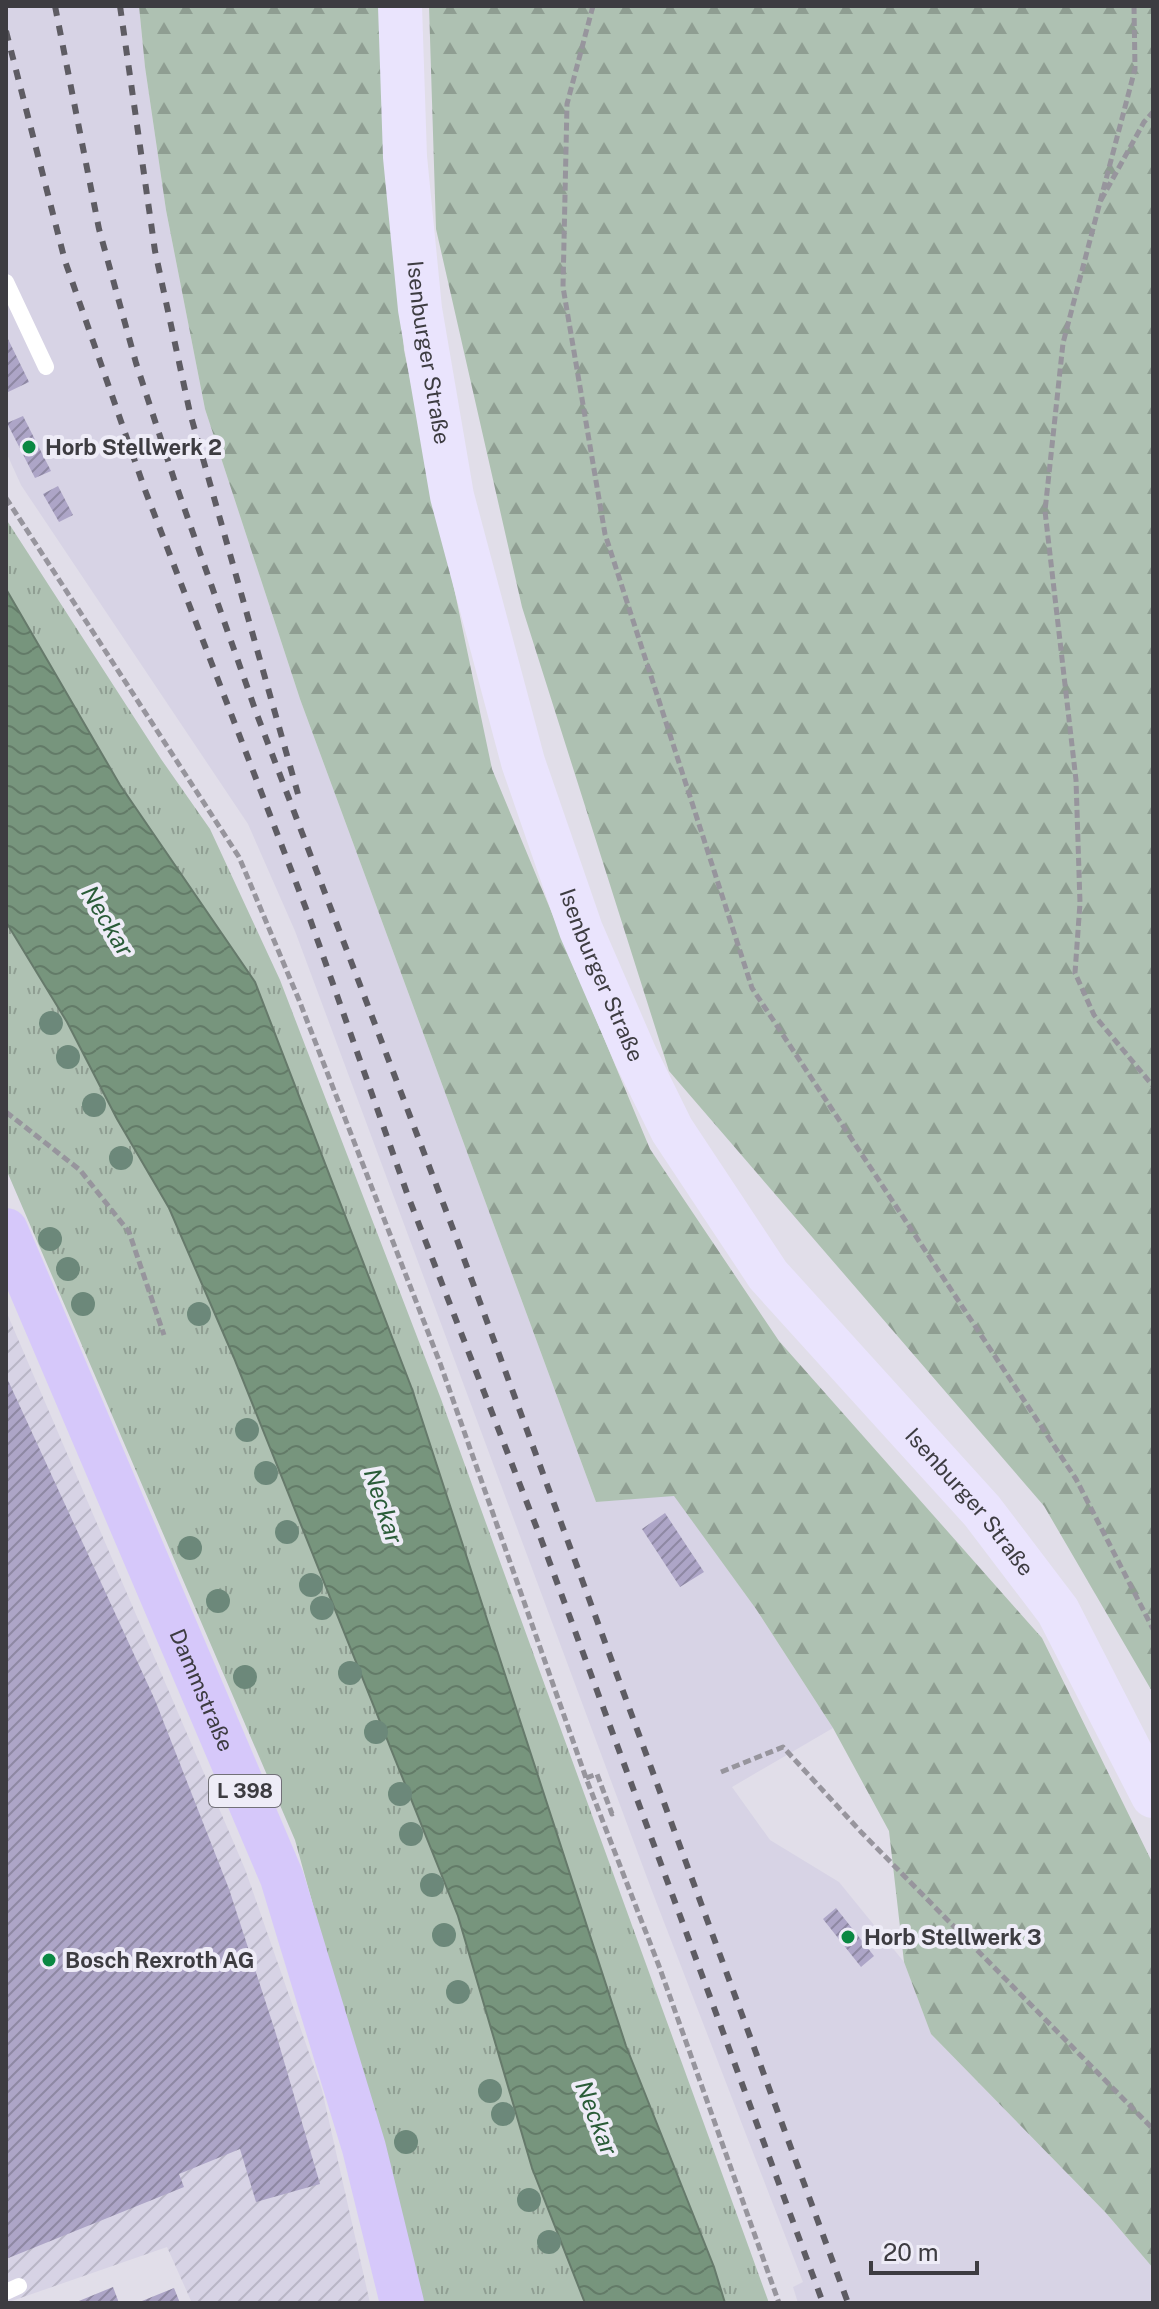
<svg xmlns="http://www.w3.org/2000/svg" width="1159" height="2309" font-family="'Public Sans',sans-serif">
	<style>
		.built { fill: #d7d3e5 }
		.industrial { fill: url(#industrial-furrows) }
		.grass { fill: url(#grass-tufts) }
		.forest { fill: url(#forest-firs) }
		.water { fill: url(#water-waves); stroke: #667a6b; stroke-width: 2 }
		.building { fill: url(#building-hatch) }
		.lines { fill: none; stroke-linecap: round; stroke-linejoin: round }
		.path { stroke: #97959d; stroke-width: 5; stroke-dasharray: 8 4; stroke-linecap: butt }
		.lane { stroke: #fff; stroke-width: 16 }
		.secondary { stroke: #eae4fd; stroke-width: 44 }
		.primary { stroke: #d6c8fa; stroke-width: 44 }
		.rail { stroke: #5e5c63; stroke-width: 6; stroke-dasharray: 10 10; stroke-linecap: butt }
		.tree { fill: #6c887a }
		.poi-dot { fill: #0a8842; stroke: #eeecf7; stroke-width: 3 }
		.labels { text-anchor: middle; stroke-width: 8; stroke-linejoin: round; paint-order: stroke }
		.shield { fill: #eeecf7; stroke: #727178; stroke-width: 2 }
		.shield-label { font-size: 20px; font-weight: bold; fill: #3d3c41 }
		.street-label { font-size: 22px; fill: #3d3c41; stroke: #eeecf7 }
		.poi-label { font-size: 22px; font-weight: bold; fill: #3d3c41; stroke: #eeecf7; text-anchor: start }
		.water-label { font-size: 24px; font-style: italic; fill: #2a5c38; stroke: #eeecf7 }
	</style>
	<defs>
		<pattern id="industrial-furrows" width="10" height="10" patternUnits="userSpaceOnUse" patternTransform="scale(2)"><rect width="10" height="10" fill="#d7d3e5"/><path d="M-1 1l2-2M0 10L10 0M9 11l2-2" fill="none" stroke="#b9b6c6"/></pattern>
		<pattern id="grass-tufts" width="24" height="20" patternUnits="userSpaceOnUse" patternTransform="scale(2)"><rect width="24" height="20" fill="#aec1b2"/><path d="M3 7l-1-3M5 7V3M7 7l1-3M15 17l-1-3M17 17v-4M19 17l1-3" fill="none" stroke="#8f9e92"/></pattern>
		<pattern id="forest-firs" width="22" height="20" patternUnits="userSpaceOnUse" patternTransform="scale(2)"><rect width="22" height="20" fill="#aec1b2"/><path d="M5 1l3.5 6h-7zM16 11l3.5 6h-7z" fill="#8f9e92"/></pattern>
		<pattern id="water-waves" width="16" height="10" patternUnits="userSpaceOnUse" patternTransform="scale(2)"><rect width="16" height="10" fill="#77957d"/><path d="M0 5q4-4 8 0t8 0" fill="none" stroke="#637b68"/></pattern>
		<pattern id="building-hatch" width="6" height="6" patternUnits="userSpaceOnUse" patternTransform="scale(2)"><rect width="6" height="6" fill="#ada5c7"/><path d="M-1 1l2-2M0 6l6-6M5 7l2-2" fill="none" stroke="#8e88a3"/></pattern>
	</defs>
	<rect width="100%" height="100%" fill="#e1dee9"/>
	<!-- built -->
	<path class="built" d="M6,6h133l6,61 21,143 39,199 95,290 296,803 78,-7 82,114 77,119 -101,59 38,53 69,42 65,80 27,72 175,179 47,55v35h-355l-5,-16 10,-5 -151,-391 -357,-960 -47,-107 -227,-339 -15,-33z"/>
	<!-- industrial -->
	<path class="industrial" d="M6,1311l239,558 77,221 48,213h-178l-25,-56 -161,56z"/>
	<!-- grass -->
	<path class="grass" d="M6,519l155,240 49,70 70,151 161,419 328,904h-44l-11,-36 -88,-221 -214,-657 -157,-407 -135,-197 -114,-196z
		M6,922l61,100 50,97 52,89 65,150 224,558 74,252 53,135h-162l-128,-463 -289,-671z"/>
	<!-- forest -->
	<path class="forest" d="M139,6h241l24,344 88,419 158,380 129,192 263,297 111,226v404l-47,-55 -175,-179 -27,-72 -15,-131 -56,-103 -77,-119 -82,-113 -78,6 -296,-803 -95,-290 -39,-199 -21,-143z
		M429,6h724v1687l-109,-187 -375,-435 -147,-464 -86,-378z"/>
	<!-- water -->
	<path class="water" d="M6,589l114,196 135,197 157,407 214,657 88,221 11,36h-140l-53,-135 -74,-252 -224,-558 -65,-150 -52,-89 -50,-97 -61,-100z"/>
	<!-- building -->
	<path class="building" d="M6,335l23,47 -23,11z
		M23,416l28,55 -16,7 -28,-55z
		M58,486l15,29 -14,7 -16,-28z
		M6,1376l149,324 74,189 47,145 44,150 -64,18 -16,-53 -61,25 5,13 -178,72z
		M665,1513l39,59 -24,15 -38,-58z
		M836,1908l38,48 -13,11 -38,-48z
		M113,2287l6,16h-45z
		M174,2288l6,15h-43z"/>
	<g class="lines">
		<!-- path -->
		<path class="path" d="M593,6l-26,98 -4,183 42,247 147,454 324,491 77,150
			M1134,6l1,63 -72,274 -18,168 31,269 4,123 -5,70 19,42 59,71
			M1101,200l43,-78 9,-10
			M6,498l233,359 60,143 141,363 146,415 73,188 120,337
			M6,1112l74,58 49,62 35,103
			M721,1772l62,-25 79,86 291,296
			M586,1778l11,-4 15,40 4,-2"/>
		<!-- lane -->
		<path class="lane" d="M6,282l40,85
			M6,2292l13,-6"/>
		<!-- secondary -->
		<path class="secondary" id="s1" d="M400,6l5,151 15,152 32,187 71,266 58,168 55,127 36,73 96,145 214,236 76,100 95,185"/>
		<!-- primary -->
		<path class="primary" id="s2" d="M6,1230l276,648 82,270 38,155"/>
		<!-- rail -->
		<path class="rail" d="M55,6l44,223 37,134 38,116 82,233 197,517 395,1074
			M120,6l35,245 35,162 108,381
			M6,31l59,230 80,229 165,429 98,277 133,343 282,764"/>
	</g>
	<!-- trees -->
	<g class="tree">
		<circle cx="51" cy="1023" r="12"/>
		<circle cx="68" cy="1057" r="12"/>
		<circle cx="94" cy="1105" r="12"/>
		<circle cx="121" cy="1158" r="12"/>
		<circle cx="50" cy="1239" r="12"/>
		<circle cx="68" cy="1269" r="12"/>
		<circle cx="83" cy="1304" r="12"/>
		<circle cx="199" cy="1314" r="12"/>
		<circle cx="247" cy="1430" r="12"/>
		<circle cx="266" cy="1473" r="12"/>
		<circle cx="287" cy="1532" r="12"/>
		<circle cx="190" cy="1548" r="12"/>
		<circle cx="311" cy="1585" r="12"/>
		<circle cx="218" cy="1601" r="12"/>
		<circle cx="322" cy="1608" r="12"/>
		<circle cx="350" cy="1673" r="12"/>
		<circle cx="245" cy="1677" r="12"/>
		<circle cx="376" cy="1732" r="12"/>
		<circle cx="400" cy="1794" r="12"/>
		<circle cx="411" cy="1834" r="12"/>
		<circle cx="432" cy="1885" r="12"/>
		<circle cx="444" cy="1935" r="12"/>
		<circle cx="458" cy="1992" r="12"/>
		<circle cx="490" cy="2091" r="12"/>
		<circle cx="503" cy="2114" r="12"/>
		<circle cx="406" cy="2142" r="12"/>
		<circle cx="529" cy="2200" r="12"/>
		<circle cx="549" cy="2242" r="12"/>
	</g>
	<!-- markers -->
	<g class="poi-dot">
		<circle cx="29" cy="447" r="8"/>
		<circle cx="848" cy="1937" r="8"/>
		<circle cx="49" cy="1960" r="8"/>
	</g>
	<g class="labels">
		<!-- shield labels -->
		<rect class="shield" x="209" y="1775" width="72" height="32" rx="6"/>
		<g class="shield-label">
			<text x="245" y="1798">L 398</text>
		</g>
		<!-- street labels -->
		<g class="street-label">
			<text dy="8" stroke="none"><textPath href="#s1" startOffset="348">Isenburger Straße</textPath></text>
			<text dy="8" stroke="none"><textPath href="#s1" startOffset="996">Isenburger Straße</textPath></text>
			<text dy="8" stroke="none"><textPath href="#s1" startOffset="1644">Isenburger Straße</textPath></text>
			<text dy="8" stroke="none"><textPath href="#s2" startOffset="500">Dammstraße</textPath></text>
		</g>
		<!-- poi labels -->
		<g class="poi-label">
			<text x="45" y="455">Horb Stellwerk 2</text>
			<text x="864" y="1945">Horb Stellwerk 3</text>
			<text x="65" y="1968">Bosch Rexroth AG</text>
		</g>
		<!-- water labels -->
		<g class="water-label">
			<text transform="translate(107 921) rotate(59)" y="8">Neckar</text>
			<text transform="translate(383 1506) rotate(72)" y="8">Neckar</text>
			<text transform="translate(596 2118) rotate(69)" y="8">Neckar</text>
		</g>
	</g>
	<!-- border -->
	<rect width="1159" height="2309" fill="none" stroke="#3d3c41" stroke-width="16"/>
	<!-- scale -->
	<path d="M871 2261v12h106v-12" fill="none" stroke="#3d3c41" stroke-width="4"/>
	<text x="883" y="2261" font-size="24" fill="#3d3c41" stroke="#eeecf7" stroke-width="6" paint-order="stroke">20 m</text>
</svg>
